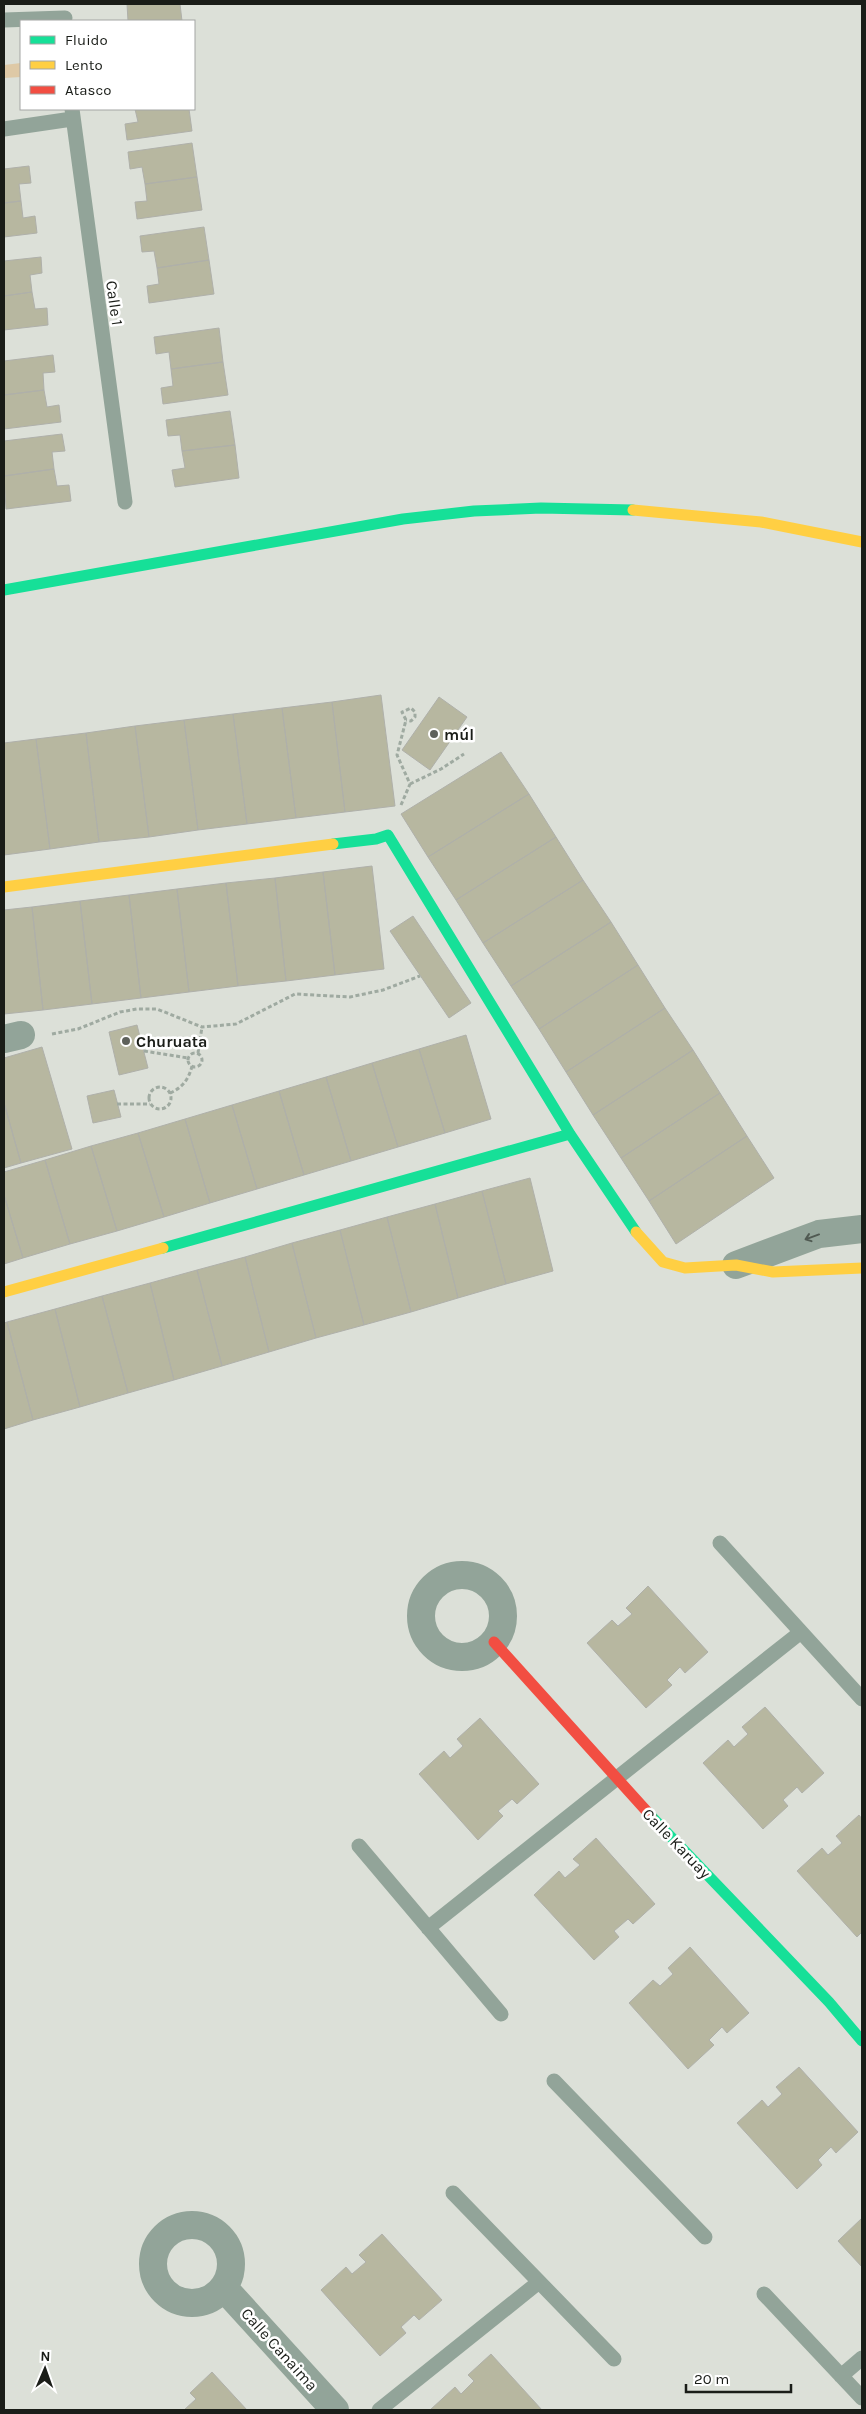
<svg xmlns="http://www.w3.org/2000/svg" width="866" height="2414" font-family="Karla,sans-serif">
	<style>
		.green { fill: #dec9a6 }
		.building { fill: #b7b7a0; stroke: #afb0aa }
		.lines { fill: none; stroke-linecap: round; stroke-linejoin: round }
		.path { stroke: #9faaa1; stroke-width: 3; stroke-dasharray: 4 2.5; stroke-linecap: butt }
		.lane { stroke: #92a499; stroke-width: 15 }
		.street { stroke: #92a499; stroke-width: 28 }
		.fast { stroke: #16e098; stroke-width: 11 }
		.slow { stroke: #ffcf43; stroke-width: 11 }
		.jam { stroke: #f24e42; stroke-width: 11 }
		.oneway { stroke: #505a52 }
		.poi-dot { fill: #5e615b; stroke: #fff; stroke-width: 2 }
		.labels { text-anchor: middle; stroke-width: 5; stroke-linejoin: round; paint-order: stroke }
		.street-label { font-size: 16px; fill: #1a1d18; stroke: #fff }
		.poi-label { font-size: 16px; font-weight: bold; fill: #1a1d18; stroke: #fff; text-anchor: start }
	</style>
	<rect width="100%" height="100%" fill="#dce0d8"/>
	<!-- green -->
	<path class="green" d="M21,63v14l-17,1v-13z"/>
	<!-- building -->
	<path class="building" d="M127,4h53l2,17h-59h5z
		M135,109h54l3,22 -65,9 -2,-16 13,-2z
		M192,143l5,34 -52,7 -3,-17 -12,2 -2,-17z
		M29,166l2,17 -12,1 2,17 -17,2v-34z
		M197,177l5,33 -65,9 -2,-17 12,-1 -2,-17z
		M21,201l2,17 12,-2 2,17 -33,4v-34z
		M204,227l5,33 -52,8 -3,-17 -12,1 -2,-16z
		M41,257l1,16 -12,2 2,17 -28,4v-35z
		M209,260l5,34 -65,9 -2,-17 12,-2 -2,-16z
		M32,292l3,17 12,-1 1,17 -44,5v-34z
		M219,328l4,34 -52,7 -2,-17 -13,2 -2,-17z
		M53,355l2,17 -12,1 1,17 -40,5v-34z
		M223,362l5,33 -65,9 -2,-16 12,-2 -2,-17z
		M44,390l3,17 12,-2 2,17 -57,7v-34z
		M230,411l5,34 -53,6 -2,-16 -12,1 -2,-16z
		M62,434l3,17 -13,1 2,17 -50,7v-35z
		M235,445l4,33 -64,9 -3,-17 13,-2 -3,-17z
		M54,469l3,17 12,-1 2,16 -65,8 -2,-33z
		M381,695l14,111 -50,6 -13,-110z
		M439,697l28,20 -37,53 -28,-20z
		M332,702l13,110 -49,6 -14,-110z
		M282,708l14,110 -49,6 -14,-110z
		M233,714l14,110 -49,6 -14,-110z
		M184,720l14,110 -49,7 -14,-111z
		M135,726l14,111 -50,5 -13,-109z
		M86,733l13,109 -49,7 -14,-110z
		M36,739l14,110 -46,6v-112z
		M501,752l28,42 -101,63 -27,-43z
		M529,794l27,43 -100,63 -28,-43z
		M556,837l27,43 -100,63 -27,-43z
		M372,866l12,103 -49,6 -12,-103z
		M323,872l12,103 -49,6 -11,-103z
		M275,878l11,103 -48,5 -12,-103z
		M583,880l28,42 -100,64 -28,-43z
		M226,883l12,103 -49,6 -12,-103z
		M177,889l12,103 -48,6 -12,-103z
		M129,895l12,103 -49,6 -12,-103z
		M80,901l12,103 -49,6 -11,-103z
		M32,907l11,103 -39,4v-104z
		M413,916l58,87 -22,15 -59,-87z
		M611,922l27,43 -99,64 -28,-43z
		M638,965l27,43 -99,64 -27,-43z
		M665,1008l28,42 -100,65 -27,-43z
		M137,1025l11,43 -29,7 -10,-43z
		M466,1035l25,84 -46,14 -26,-84z
		M42,1047l30,102 -51,14 -17,-60v-45z
		M419,1049l26,84 -47,14 -26,-84z
		M693,1050l27,43 -99,65 -28,-43z
		M372,1063l26,84 -47,14 -25,-84z
		M326,1077l25,84 -47,14 -25,-84z
		M114,1090l7,27 -28,6 -6,-27z
		M279,1091l25,84 -47,14 -25,-84z
		M720,1093l27,43 -98,65 -28,-43z
		M4,1103l17,60 -17,5z
		M232,1105l25,84 -47,14 -25,-84z
		M185,1119l25,84 -46,14 -26,-84z
		M138,1133l26,84 -47,14 -26,-85z
		M747,1136l27,42 -98,66 -27,-43z
		M91,1146l26,85 -47,13 -25,-84z
		M45,1160l25,84 -47,14 -19,-63v-23z
		M530,1178l23,93 -47,13 -24,-93z
		M482,1191l24,93 -48,14 -23,-94z
		M4,1195l19,63 -19,6z
		M435,1204l23,94 -47,14 -24,-95z
		M387,1217l24,95 -47,13 -24,-95z
		M340,1230l24,95 -48,13 -24,-95z
		M292,1243l24,95 -47,14 -24,-95z
		M245,1257l24,95 -47,14 -25,-96z
		M197,1270l25,96 -48,14 -24,-97z
		M150,1283l24,97 -46,13 -26,-97z
		M102,1296l26,97 -48,14 -25,-98z
		M55,1309l25,98 -47,13 -26,-98z
		M7,1322l26,98 -29,9v-106z
		M648,1586l60,66 -23,21 -5,-6 -13,13 5,5 -26,23 -59,-65 25,-23 6,6 14,-12 -6,-6z
		M765,1707l59,66 -22,20 -5,-6 -14,13 5,6 -25,23 -60,-66 25,-23 6,7 14,-13 -6,-7z
		M480,1718l59,66 -22,20 -5,-5 -14,12 5,5 -25,24 -59,-66 25,-23 6,7 13,-12 -6,-7z
		M859,1815l3,4v113l-5,5 -60,-66 25,-23 6,7 14,-12 -6,-7z
		M596,1838l59,66 -22,20 -5,-5 -14,12 5,6 -25,23 -60,-65 25,-24 6,7 15,-13 -7,-6z
		M690,1947l59,66 -22,20 -5,-6 -13,13 5,5 -26,24 -59,-66 24,-23 7,6 13,-12 -5,-6z
		M799,2067l59,65 -22,21 -5,-6 -13,13 4,5 -25,24 -60,-66 25,-23 6,7 14,-13 -6,-7z
		M862,2218v49l-24,-26z
		M382,2234l60,66 -23,20 -5,-5 -13,12 5,6 -26,23 -59,-66 25,-23 6,7 14,-12 -7,-7z
		M491,2354l51,56h-112l25,-23 6,7 13,-13 -6,-6z
		M212,2372l35,38h-63l12,-11 -6,-6z"/>
	<g class="lines">
		<!-- path -->
		<path class="path" d="M410,784l31,-15 23,-15
			M401,805l9,-21 -13,-29 9,-35 -4,-8 9,-4 4,4v5l-4,4 -5,-1
			M52,1034l26,-5 42,-17 17,-3h20l45,18 34,-3 59,-30 55,3 33,-7 37,-14
			M144,1051l44,7
			M198,1053l4,-26
			M188 1060a7 7 0 1 1 14 0a7 7 0 1 1-14 0Z
			M149 1098a11 11 0 1 1 22 0a11 11 0 1 1-22 0Z
			M170,1093c12,-5 19,-14 22,-27
			M117,1104h33"/>
		<!-- lane -->
		<path class="lane" d="M4,20l61,-2
			M72,109l53,393
			M4,129l68,-10
			M720,1543l142,156
			M359,1846l142,168
			M428,1928l373,-296
			M554,2081l151,156
			M453,2193l161,166
			M764,2294l98,104
			M841,2376l21,-18
			M379,2410l160,-128"/>
		<!-- street -->
		<path class="street" d="M4,1039l17,-4
			M736,1265l83,-31 43,-5
			M421 1616a41 41 0 1 1 82 0a41 41 0 1 1-82 0Z
			M153 2264a39 39 0 1 1 78 0a39 39 0 1 1-78 0Z
			M224,2288l111,122"/>
		<!-- fast -->
		<path class="fast" d="M4,590l399,-71 71,-8 67,-3 92,2
			M333,844l43,-5 12,-4 182,299 66,98
			M163,1248l407,-114
			M651,1816l178,186 33,39"/>
		<!-- slow -->
		<path class="slow" d="M633,510l128,12 101,20
			M4,887l329,-43
			M636,1232l27,30 22,6 51,-3 37,7 89,-4
			M4,1292l159,-44"/>
		<!-- jam -->
		<path class="jam" d="M494,1642l157,174"/>
	</g>
	<!-- one-way arrows -->
	<defs><path id="oneway-shaft" d="M-6 0H5M1.5-3L5.5 0L1.5 3" fill="none" stroke-width="1.6" stroke-linecap="round" stroke-linejoin="round" transform="scale(1.25)"/></defs>
	<use class="oneway" href="#oneway-shaft" transform="translate(812 1237) rotate(160)"/>
	<!-- markers -->
	<g class="poi-dot">
		<circle cx="434" cy="734" r="5"/>
		<circle cx="126" cy="1041" r="5"/>
	</g>
	<g class="labels">
		<!-- street labels -->
		<g class="street-label">
			<text transform="translate(115 303) rotate(82)" y="6">Calle 1</text>
			<text transform="translate(677 1843) rotate(46)" y="6">Calle Karuay</text>
			<text transform="translate(280 2349) rotate(48)" y="6">Calle Canaima</text>
		</g>
		<!-- poi labels -->
		<g class="poi-label">
			<text x="444" y="740">múl</text>
			<text x="136" y="1047">Churuata</text>
		</g>
	</g>
	<!-- border -->
	<rect width="866" height="2414" fill="none" stroke="#1a1d18" stroke-width="10"/>
	<!-- legend -->
	<rect x="20" y="20" width="175" height="90" fill="#ffffff" stroke="#a3a5a3"/>
	<rect x="30" y="36" width="25" height="8" fill="#16e098" stroke="#a3a5a3"/>
	<text x="65" y="45" font-size="15" fill="#1a1d18">Fluido</text>
	<rect x="30" y="61" width="25" height="8" fill="#ffcf43" stroke="#a3a5a3"/>
	<text x="65" y="70" font-size="15" fill="#1a1d18">Lento</text>
	<rect x="30" y="86" width="25" height="8" fill="#f24e42" stroke="#a3a5a3"/>
	<text x="65" y="95" font-size="15" fill="#1a1d18">Atasco</text>
	<!-- north arrow -->
	<g transform="translate(45 2369) rotate(2)" stroke="#ffffff" stroke-width="4" paint-order="stroke">
	<path d="M0-4L9 19L0 12L-9 19Z" fill="#1a1d18"/>
	<text y="-8" font-size="14" font-weight="bold" text-anchor="middle" fill="#1a1d18">N</text>
	</g>
	<!-- scale -->
	<path d="M686 2384v8h105v-8" fill="none" stroke="#1a1d18" stroke-width="2.5"/>
	<text x="694" y="2384" font-size="15" fill="#1a1d18" stroke="#ffffff" stroke-width="4" paint-order="stroke">20 m</text>
</svg>
